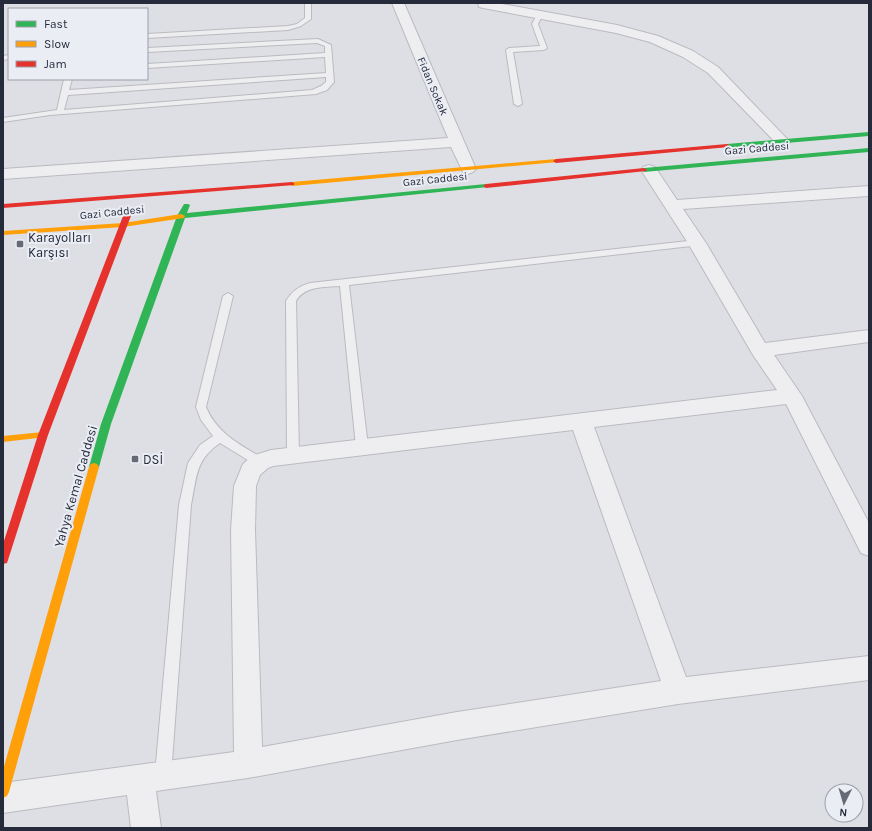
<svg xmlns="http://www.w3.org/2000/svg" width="872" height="831" font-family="Karla,sans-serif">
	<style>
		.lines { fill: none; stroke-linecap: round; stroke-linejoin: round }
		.lane-casing { stroke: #babbc0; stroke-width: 2 }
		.street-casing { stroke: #babbc0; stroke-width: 2 }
		.lane { fill: #eeeef1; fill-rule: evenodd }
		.street { fill: #eeeef1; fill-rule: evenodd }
		.fast { fill: #30b455; fill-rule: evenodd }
		.slow { fill: #ff9f0a; fill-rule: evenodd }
		.jam { fill: #e5322d; fill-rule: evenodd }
		.poi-dot { fill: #666a77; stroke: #ebedf4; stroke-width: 1.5 }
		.labels { text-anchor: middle; stroke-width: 4; stroke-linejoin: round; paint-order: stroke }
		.far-street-label { font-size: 11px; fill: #262b3c; stroke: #ebedf4 }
		.poi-label { font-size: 13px; fill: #262b3c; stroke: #ebedf4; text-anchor: start }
		.street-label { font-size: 13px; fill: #262b3c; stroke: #ebedf4 }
	</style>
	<rect width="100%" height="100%" fill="#dedfe4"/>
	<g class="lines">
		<defs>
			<path id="lane" d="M305,3h6v16l-10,7 -13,4 -141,8v-4l141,-8 9,-2 8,-6z
				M538,13l5,1 -5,10 9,24 -3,2 -31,2 9,52 -4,2 -4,-2 -8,-54 3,-2 31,-2 -8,-22z
				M318,39l13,6 3,37 -7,8 -11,4 -266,21 -47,7v-4l54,-8 7,-31h8l-3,11 257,-17 -1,-16 -178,11v-4l178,-11v-7l-8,-3 -170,9v-4zM326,77v5l-5,4 -9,4 -248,20 4,-15z
				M9,55v4l-6,1v-4z
				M697,240l3,1 2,2 -2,2 -351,40 19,162 -2,3 -4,1 -4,-1 -2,-3 -16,-161c-15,1 -36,0 -44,15l3,154 -2,3 -4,1 -4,-1 -2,-3 -1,-154c6,-10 13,-15 24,-18z
				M228,293l5,3 -27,111c11,27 35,38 58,52l2,3 -2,3 -4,1 -4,-1 -36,-22c-25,17 -23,34 -29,62l-20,270 -3,5 -5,3 -5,-3 -3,-5 24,-270 9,-42 12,-18 13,-9 -12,-16 -5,-13 27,-111z"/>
			<path id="street" d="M392,3h12l72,166 -3,3 -5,2 -5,-2 -12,-25 -448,32v-10l445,-31z
				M478,3h19l120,22 41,11 35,15 25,16 72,75 -2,3 -5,1 -5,-1 -70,-72 -25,-16 -33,-15 -34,-9 -133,-25 -4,-1z
				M649,165l6,2 22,33 192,-14v10l-186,13 23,34 59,100 104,-13v12l-95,13 28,41 67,127v33l-8,-3 -75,-149 -192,23 92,250 183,-21v24l-191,24 -221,36 -209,38 -92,13 5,37h-30l-4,-33 -124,18v-30l231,-31 -3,-222 3,-44 9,-22 9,-8 19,-6 506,-60 -24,-35 -65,-112 -47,-73 2,-3zM573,430l88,251 -204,31 -195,35 -7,-217 1,-44 4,-11 8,-7 5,-2z"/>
		</defs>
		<!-- lane casing -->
		<use href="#lane" class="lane-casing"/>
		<!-- street casing -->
		<use href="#street" class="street-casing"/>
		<!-- lane -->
		<use href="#lane" class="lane"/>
		<!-- street -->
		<use href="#street" class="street"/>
		<!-- fast -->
		<path class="fast" d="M869,132v4l-142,12 -3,-2 3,-2z
			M869,148v4l-225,20 -3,-2 3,-2z
			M486,184l2,1v2l-303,31 -74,206 -12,43 -2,3h-6l-2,-3 12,-43 76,-208 7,-12h4l2,1 -3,8z"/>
		<!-- slow -->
		<path class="slow" d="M556,159l3,2 -1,1 -266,24 -3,-2 3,-2z
			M181,214l4,2 -1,2 -61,9 -120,8v-4l120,-8z
			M43,432l3,1 2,2 -2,2 -43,5v-6z
			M94,463l3,1 2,3 -90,325 -2,4 -4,2v-28l86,-303 2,-3z"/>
		<!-- jam -->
		<path class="jam" d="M727,144l2,1v2l-173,16 -3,-2 3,-2z
			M644,168l3,2 -1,1 -160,17 -3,-2 3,-2z
			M292,182l2,1v2l-291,23v-4z
			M125,211h3l4,2 -84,222 -40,125 -1,3 -4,1v-20l35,-109z"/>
	</g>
	<!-- markers -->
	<g class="poi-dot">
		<rect x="16" y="240" width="8" height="8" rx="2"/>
		<rect x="131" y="455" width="8" height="8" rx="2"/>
	</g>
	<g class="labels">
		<!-- far-street labels -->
		<g class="far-street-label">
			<text transform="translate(433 86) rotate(67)" y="4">Fidan Sokak</text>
			<text transform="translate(757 148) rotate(-5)" y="4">Gazi Caddesi</text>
			<text transform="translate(435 179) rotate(-6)" y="4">Gazi Caddesi</text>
			<text transform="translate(112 212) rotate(-6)" y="4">Gazi Caddesi</text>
		</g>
		<!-- poi labels -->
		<g class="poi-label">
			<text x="28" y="242">Karayolları<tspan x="28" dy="15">Karşısı</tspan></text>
			<text x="143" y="464">DSİ</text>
		</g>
		<!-- street labels -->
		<g class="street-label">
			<text transform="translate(75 486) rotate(-74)" y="5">Yahya Kemal Caddesi</text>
		</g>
	</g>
	<!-- border -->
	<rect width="872" height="831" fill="none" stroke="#262b3c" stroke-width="8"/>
	<!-- legend -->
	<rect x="8" y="8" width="140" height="72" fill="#ebedf4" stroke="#9c9faa"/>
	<rect x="16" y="21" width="20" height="6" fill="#30b455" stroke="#9c9faa"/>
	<text x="44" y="28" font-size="12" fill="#262b3c">Fast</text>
	<rect x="16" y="41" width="20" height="6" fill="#ff9f0a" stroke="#9c9faa"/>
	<text x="44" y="48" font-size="12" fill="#262b3c">Slow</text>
	<rect x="16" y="61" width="20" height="6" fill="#e5322d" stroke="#9c9faa"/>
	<text x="44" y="68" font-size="12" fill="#262b3c">Jam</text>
	<!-- north arrow -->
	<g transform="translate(844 803) rotate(185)"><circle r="19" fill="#ebedf4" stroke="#9c9faa"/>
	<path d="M0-3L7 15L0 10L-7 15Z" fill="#666a77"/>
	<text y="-6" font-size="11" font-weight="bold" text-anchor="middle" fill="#262b3c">N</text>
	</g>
</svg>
